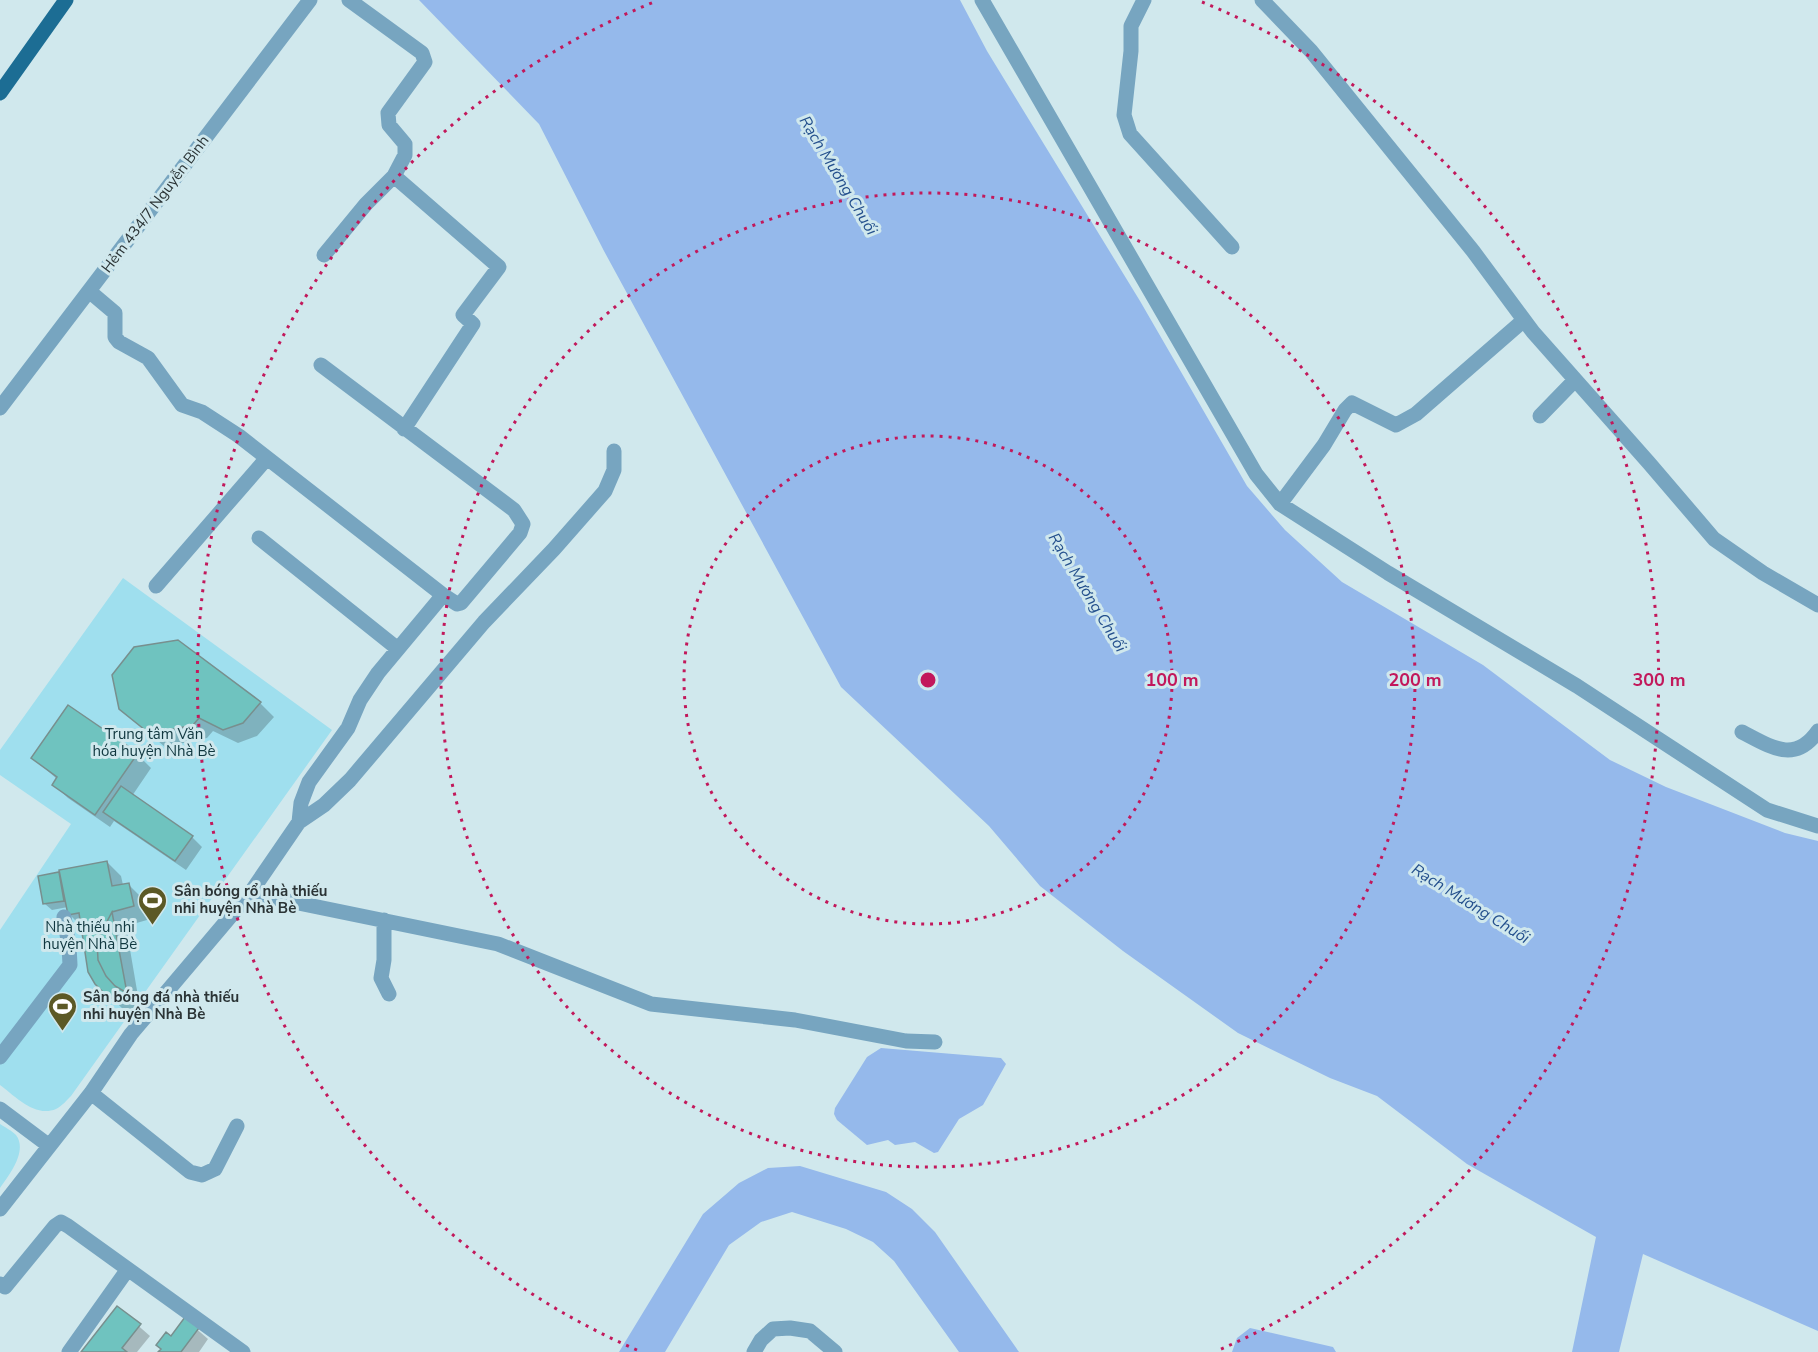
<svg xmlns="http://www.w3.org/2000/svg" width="1818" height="1352" font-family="'Nunito Sans',sans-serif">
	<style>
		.green { fill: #9fdfee }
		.water { fill: #95b9eb }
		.shadow { fill: #0003 }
		.building { fill: #6fc3bf; stroke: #788f8e; stroke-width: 1.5 }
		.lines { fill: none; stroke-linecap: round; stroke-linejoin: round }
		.minor { stroke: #77a5c0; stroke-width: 15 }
		.major { stroke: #1c6d94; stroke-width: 15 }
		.ring { fill: none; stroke: #c2185b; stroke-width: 3; stroke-dasharray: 3 6 }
		.labels { text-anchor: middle; stroke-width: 6; stroke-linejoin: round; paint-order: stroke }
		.street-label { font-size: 15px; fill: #2b3436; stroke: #d0e8ed }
		.park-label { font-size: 15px; fill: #10373f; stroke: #d0e8ed }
		.poi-label { font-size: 15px; font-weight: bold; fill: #2b3436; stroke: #d0e8ed; text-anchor: start }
		.water-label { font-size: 16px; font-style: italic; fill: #24508d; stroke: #d0e8ed }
		.centre { fill: #c2185b; stroke: #d0e8ed; stroke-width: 3 }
		.ring-label { font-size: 18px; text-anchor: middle; font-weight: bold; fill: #c2185b; stroke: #d0e8ed; stroke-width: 6; stroke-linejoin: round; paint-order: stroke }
	</style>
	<rect width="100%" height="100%" fill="#d0e8ed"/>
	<!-- green -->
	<path class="green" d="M123,578l209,152 -261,366c-4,4 -9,10 -15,13 -21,9 -41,-13 -56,-24v-155l71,-106 -71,-49v-25z
		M0,1124c5,3 12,7 16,11 12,16 -7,40 -16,53z"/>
	<!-- water -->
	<path class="water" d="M419,0h541l27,51 153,250 107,185 38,44 57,52 141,83 127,95 56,27 119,46 33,8v490l-175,-77 -24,98h-47l24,-115 -129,-73 -90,-68 -47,-18 -92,-45 -115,-82 -83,-65 -51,-60 -148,-139 -237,-436 -65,-127z
		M881,1048l120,10 5,6 -23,41 -24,14 -21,33 -4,1 -19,-11 -20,3 -7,-5 -21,5 -30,-25 -3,-6 1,-6 32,-51z
		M800,1166l86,26 26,17 23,23 84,120h-60l-65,-91 -21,-19 -27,-13 -54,-17 -31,10 -32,23 -64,107h-46l84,-138 36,-31 29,-15z
		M1250,1328l83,19 3,5h-104l5,-14z"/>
	<!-- shadow -->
	<path class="shadow" d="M260,703l14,14 -17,19 -19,7 -25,-12 -6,7 -42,9 -44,-38z
		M137,754l14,14 -19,28 60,41 10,10 -16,23 -72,-49 -4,6 -42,-29 -14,-13 3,-6 -24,-21z
		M107,862l14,14 2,9 5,-1 14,14 5,22 -21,6 14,82 -5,6 -11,-4 -28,-27 -13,-55 -14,-14 -1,-7 -16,3 -7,-6 13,-30 4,3z
		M118,1308l32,28 -13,16h-54z
		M185,1319l23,20 -9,13h-39z"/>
	<!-- building -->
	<path class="building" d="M178,640l83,62 -18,21 -20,7 -24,-12 -6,7 -43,9 -31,-25 -7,-34 22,-28z
		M68,705l70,48 -43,62 -43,-30 5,-8 -26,-19z
		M121,786l72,50 -18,25 -72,-49z
		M107,861l5,25 17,-3 5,23 -22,6 -15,29 1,19 8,16 9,10 12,7 -6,8 -13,-4 -13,-13 -7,-12 -9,-59 -11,2 -9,-45z
		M59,872l5,29 -21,3 -5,-28z
		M112,912l15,81 -12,-7 -9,-10 -8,-16 -1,-19z
		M117,1306l24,18 -19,24 5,4h-46z
		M185,1317l14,11 -18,24h-23l3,-3 -5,-4 10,-13 5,4z"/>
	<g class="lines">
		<!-- minor -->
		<path class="minor" d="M349,0l73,53 3,9 -37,51 1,12 16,19v11l-11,21
			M982,0l274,474 24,30 108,69 189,113 190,124 51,16
			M1144,0l-13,26v25l-7,64 6,19 102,113
			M1262,0l49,51 162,200 60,81 116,131 65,76 49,34 55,32
			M324,255l42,-51 28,-28 105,91 -36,48 10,9 -69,105
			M89,291l26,22v24l4,5 29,16 34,47 20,7 37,24 204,159
			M0,408l310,-408
			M1540,416l35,-36
			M1280,504l44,-59 21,-35 7,-7 44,22 20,-11 108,-94
			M259,538l139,111
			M156,586l111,-128
			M1742,732c29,15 53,32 76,-1
			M299,822l25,-17 26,-25 134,-158 70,-73 51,-58 9,-21v-19
			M251,892l18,5 229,47 153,60 144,16 111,21 29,1
			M384,920v40l-3,18 8,16
			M0,1057l70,-92 -1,-19 -5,-29
			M91,1093l99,79 12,3 13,-6 22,-43
			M0,1109l48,36
			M0,1209l91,-116 40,-59 120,-142 48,-70 2,-19 8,-21 39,-54 12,-28 18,-27 65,-78 14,9 4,-1 59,-70 3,-9 -9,-14 -193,-145
			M0,1284l5,3 50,-61 6,-4 7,4 175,126
			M69,1352l59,-83
			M754,1352l7,-12 12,-11 17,-1 20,3 25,21"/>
		<!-- major -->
		<path class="major" d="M0,93l66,-93"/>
	</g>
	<!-- distance rings -->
	<g class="ring">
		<circle cx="928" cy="680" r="244"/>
		<circle cx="928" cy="680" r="487"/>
		<path d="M637 1350A731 731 0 0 1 654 2M1202 2A731 731 0 0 1 1219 1350"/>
	</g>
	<!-- icons -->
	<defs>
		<symbol id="stadium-pin" viewBox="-11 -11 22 30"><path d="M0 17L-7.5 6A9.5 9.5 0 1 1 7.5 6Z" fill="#5c5926" stroke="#d0e8ed"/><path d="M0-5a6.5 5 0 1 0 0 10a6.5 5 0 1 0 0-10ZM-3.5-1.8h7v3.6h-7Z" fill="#fff"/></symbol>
	</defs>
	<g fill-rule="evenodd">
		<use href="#stadium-pin" x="136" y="884" width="33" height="45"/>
		<use href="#stadium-pin" x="46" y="990" width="33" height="45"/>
	</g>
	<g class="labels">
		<!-- street labels -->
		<g class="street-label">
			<text transform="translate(155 204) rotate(-53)" y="5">Hẻm 434/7 Nguyễn Bình</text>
		</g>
		<!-- park labels -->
		<g class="park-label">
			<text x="154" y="739">Trung tâm Văn<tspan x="154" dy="17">hóa huyện Nhà Bè</tspan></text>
			<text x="90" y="932">Nhà thiếu nhi<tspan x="90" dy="17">huyện Nhà Bè</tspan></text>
		</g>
		<!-- poi labels -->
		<g class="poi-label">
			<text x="174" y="896">Sân bóng rổ nhà thiếu<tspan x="174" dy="17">nhi huyện Nhà Bè</tspan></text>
			<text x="83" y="1002">Sân bóng đá nhà thiếu<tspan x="83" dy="17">nhi huyện Nhà Bè</tspan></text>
		</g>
		<!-- water labels -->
		<g class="water-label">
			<text transform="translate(839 175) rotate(59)" y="6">Rạch Mương Chuối</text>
			<text transform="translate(1088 592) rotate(59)" y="6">Rạch Mương Chuối</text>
			<text transform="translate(1471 903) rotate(32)" y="6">Rạch Mương Chuối</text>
		</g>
	</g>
	<circle cx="928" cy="680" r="9" class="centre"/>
	<g class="ring-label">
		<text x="1172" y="686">100 m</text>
		<text x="1415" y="686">200 m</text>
		<text x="1659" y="686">300 m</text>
	</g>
</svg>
